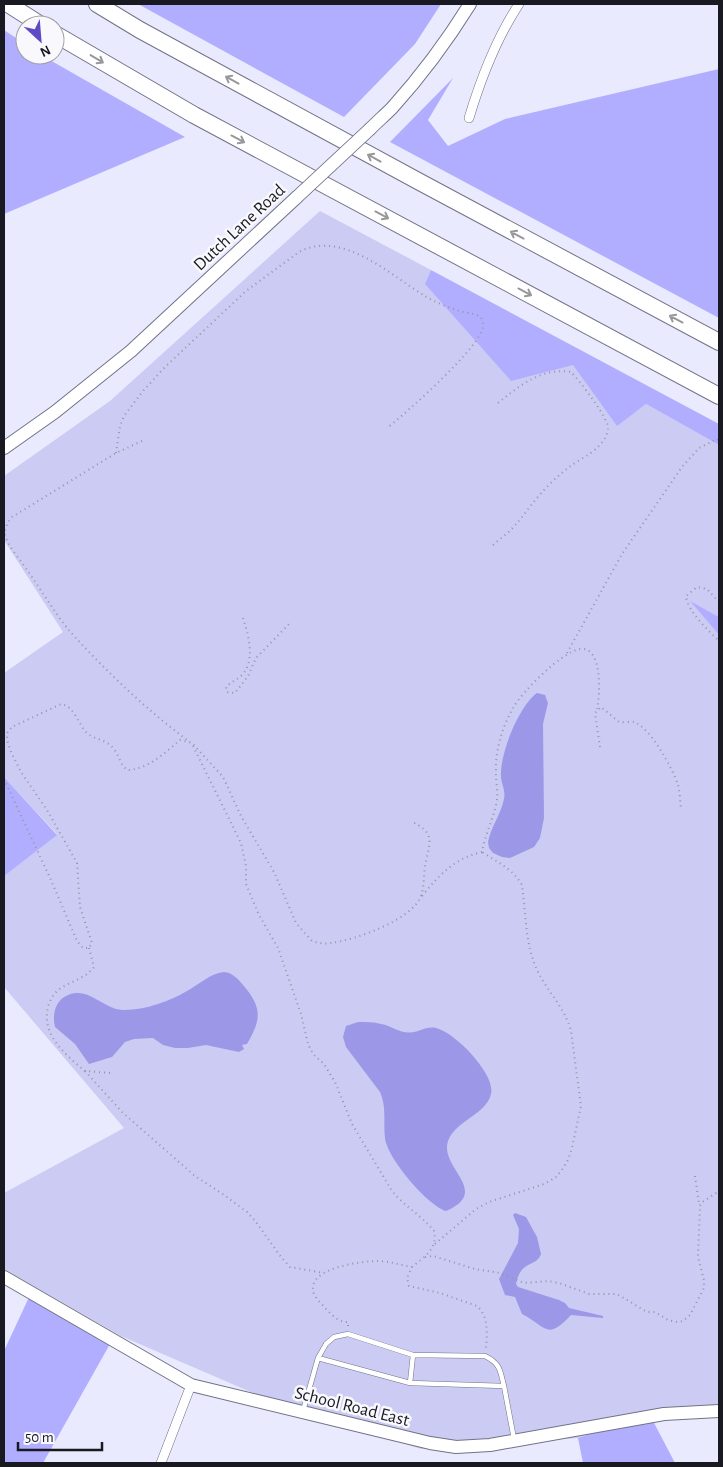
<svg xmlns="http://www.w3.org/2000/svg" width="723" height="1467" font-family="'Alegreya Sans',sans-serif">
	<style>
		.green { fill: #cbcbf3 }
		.forest { fill: #b2aeff }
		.water { fill: #9c98e7 }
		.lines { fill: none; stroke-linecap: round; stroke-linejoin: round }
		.lane-casing { stroke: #727287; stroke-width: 5.5 }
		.street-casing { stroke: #727287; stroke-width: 10 }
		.secondary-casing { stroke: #727287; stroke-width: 14 }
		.highway-casing { stroke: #727287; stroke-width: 18 }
		.path { stroke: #9595a4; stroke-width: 2; stroke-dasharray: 1 4; stroke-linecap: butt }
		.lane { stroke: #fff; stroke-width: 4.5 }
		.street { stroke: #fff; stroke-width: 9 }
		.secondary { stroke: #fff; stroke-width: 12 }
		.highway { stroke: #fff; stroke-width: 16 }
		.secondary-bridge-casing { stroke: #727287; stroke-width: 14; stroke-linecap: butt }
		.secondary-bridge { stroke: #fff; stroke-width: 12 }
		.oneway { stroke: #98989b }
		.labels { text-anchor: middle; stroke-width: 5; stroke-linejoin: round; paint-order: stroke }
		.street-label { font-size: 18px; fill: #191921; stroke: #f8f8fd }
	</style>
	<rect width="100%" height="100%" fill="#e9eafd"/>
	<!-- green -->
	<path class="green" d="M320,211l111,59 -5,14 148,81 43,60 29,-21 73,41v172l-28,-15 28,33v782l-67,2 -41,8 -33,11 -157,11 -156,-51 -144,-62 -117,-67v-76l120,-65 -120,-141v-123l53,-30 -53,-57v-104l59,-41 -59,-92v-64l106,-75z"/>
	<!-- forest -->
	<path class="forest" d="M138,4h303l-26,40 -71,73z
		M4,30l21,14v11h16l144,82 -181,77z
		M719,69v249l-329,-176 63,-64 -25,42 20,26 57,-27z
		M431,270l288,154v21l-73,-41 -29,22 -44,-61 -62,16 -86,-97z
		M690,601l29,16v18z
		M4,777l53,58 -53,41z
		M30,1295l80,49 -67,119h-39v-112z
		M652,1419l23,44h-92l-5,-25 33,-11z"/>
	<!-- water -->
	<path class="water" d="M537,693l8,2 3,8 -5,21 1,94 -4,20 -6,9 -24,11 -8,-1 -9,-4 -4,-5 -1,-6c3,-15 13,-28 16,-43 2,-8 -3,-16 -3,-23 -1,-23 18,-70 36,-83z
		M224,972c9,1 14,7 19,13 20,23 18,35 4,59l-5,1 2,4 -5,3 -33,-7 -18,3h-13l-12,-3 -10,-7 -19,1 -9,3 -13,15 -23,7 -14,-20 -20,-17c-3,-12 0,-27 13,-32 22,-9 36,16 57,15 20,0 45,-9 62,-19 13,-7 22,-17 37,-19z
		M358,1022c8,0 16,0 23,2 12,2 20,11 33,8 9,-2 15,-7 25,-3 18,6 57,46 52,65 -5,21 -35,26 -43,47 -9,27 44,50 -2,70 -18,-5 -59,-53 -61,-73 -2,-16 2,-30 -5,-46l-34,-45 -3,-10 3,-11z
		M515,1213l11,4 11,20 4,17c-5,14 -20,5 -25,30l2,3 41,13 6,3 4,5 34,8v2l-32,-3c-24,26 -24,12 -49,-1l-7,-17 -10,-2 -6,-16 19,-36 1,-14 -6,-14z"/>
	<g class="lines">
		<defs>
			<path id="lane" d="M318,1358l8,-14 8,-7 14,-3 65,21 72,1c16,8 15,15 19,30
				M410,1383l3,-28
				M303,1411l15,-53 92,25 94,3 10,53"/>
			<path id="street" d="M469,118c12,-40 27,-79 50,-114
				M161,1463l30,-78"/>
			<path id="secondary" d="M370,129c7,-7 15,-14 22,-21 29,-32 55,-67 78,-104
				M4,448l51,-36 76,-61 166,-154
				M4,1277l187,108 239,58 26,4 34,-2 174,-31 55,-3"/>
			<path id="highway" d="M8,4l33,21
				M97,4l43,26 278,151 301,161
				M55,34l139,81 525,281"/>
		</defs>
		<!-- lane casing -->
		<use href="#lane" class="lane-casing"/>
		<!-- street casing -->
		<use href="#street" class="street-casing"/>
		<!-- secondary casing -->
		<use href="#secondary" class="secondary-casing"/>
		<!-- highway casing -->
		<use href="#highway" class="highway-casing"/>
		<!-- path -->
		<path class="path" d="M142,441l-26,12 -104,64c-4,5 -7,10 -7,17 1,10 17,28 22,36 16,22 29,46 47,66 35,38 75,76 116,106
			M116,453l4,-27 4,-10 19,-25 22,-24 81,-76 53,-39c43,-23 91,23 126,44 10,6 24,12 35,15 6,2 13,2 19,5 3,2 4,6 4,10 0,19 -78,88 -96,102
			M493,545c8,-7 17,-13 23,-21 6,-6 11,-14 17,-21 10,-13 22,-25 35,-35 14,-11 37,-19 40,-39 2,-9 -29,-49 -37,-57 -29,-5 -52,14 -73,31
			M719,602l-12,-13 -10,-2 -11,9c1,15 23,35 33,45
			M243,618c5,16 13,42 -1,57 -5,5 -11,7 -16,12l1,5 8,1 13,-17 8,-18 33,-34
			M567,653l55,-99 60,-87 17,-19 18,-9 2,2
			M193,746l48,97 5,23v18l13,31 19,33 23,66 7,30 5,10 11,10 11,18 17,42 40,67c12,15 30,25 42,40 4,18 -10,26 -22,36
			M600,747l-5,-34 6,-6 18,15c5,1 11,-1 15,0 16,5 39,47 44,63 2,7 2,16 3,23
			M4,779l47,101 26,61 6,7h6l3,-5 -12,-36 -3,-44 -30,-53 -26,-38 -10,-20 -4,-12v-7l5,-6 49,-23c13,2 17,19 25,28 8,8 20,7 27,16 6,7 7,16 14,22 20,0 39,-18 53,-30l12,3 31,34 18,39 33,56 22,51 16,18c6,2 12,3 19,2 24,-3 81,-23 90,-47 4,-11 2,-23 5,-35 5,-22 8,-28 -15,-40
			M422,896c17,-21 33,-38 60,-44 3,-18 12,-34 15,-52 1,-8 -1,-18 -1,-26 -1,-24 6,-46 17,-66 9,-16 50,-58 68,-59 22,-2 19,47 16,60
			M89,948l5,19c-8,11 -22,14 -33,21 -7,5 -11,11 -13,19 -7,28 18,48 37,64l25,2
			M85,1071l37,41 73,64 29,19 23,17 9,10 25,35 9,10 34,6
			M695,1176l4,28
			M435,1244l41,-35 13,-7 55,-18 11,-6 7,-8 6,-10 4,-12 9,-42 -10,-75c-6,-23 -24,-40 -34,-61 -12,-26 -11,-57 -15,-85 -9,-16 -25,-23 -40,-33
			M425,1257l8,-1 42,13 25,4 24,10 25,-2 13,3 27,10h28l30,18h8l13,8 9,2 6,-1 7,-6 14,-27v-8l-6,-23 2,-51 1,-3 18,-12
			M348,1326v-4c-10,0 -15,-6 -22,-13 -4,-5 -9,-9 -12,-15 -10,-26 48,-33 64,-33 11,0 22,4 34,6l-5,11 2,8 31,7 37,13c12,11 10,28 9,43"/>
		<!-- lane -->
		<use href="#lane" class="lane"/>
		<!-- street -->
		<use href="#street" class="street"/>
		<!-- secondary -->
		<use href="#secondary" class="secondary"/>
		<!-- highway -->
		<use href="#highway" class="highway"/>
		<defs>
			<path id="secondary-bridge" d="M297,197l73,-68"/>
		</defs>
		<!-- secondary-bridge casing -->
		<use href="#secondary-bridge" class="secondary-bridge-casing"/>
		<!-- secondary-bridge -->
		<use href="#secondary-bridge" class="secondary-bridge"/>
	</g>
	<!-- one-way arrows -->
	<defs><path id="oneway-shaft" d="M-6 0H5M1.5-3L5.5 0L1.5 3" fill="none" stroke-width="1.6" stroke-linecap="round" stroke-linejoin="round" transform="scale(1.25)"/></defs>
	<g class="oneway">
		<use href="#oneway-shaft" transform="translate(97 59) rotate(31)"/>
		<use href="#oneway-shaft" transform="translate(232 80) rotate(-151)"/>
		<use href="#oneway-shaft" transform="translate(238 139) rotate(28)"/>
		<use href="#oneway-shaft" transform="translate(374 158) rotate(-151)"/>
		<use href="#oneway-shaft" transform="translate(382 215) rotate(28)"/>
		<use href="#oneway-shaft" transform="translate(517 235) rotate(-152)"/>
		<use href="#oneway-shaft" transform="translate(525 292) rotate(28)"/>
		<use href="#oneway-shaft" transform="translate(676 319) rotate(-152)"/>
	</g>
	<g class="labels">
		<!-- street labels -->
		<g class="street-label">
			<text transform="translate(239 227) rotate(-43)" y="6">Dutch Lane Road</text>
			<text transform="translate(352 1406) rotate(14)" y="6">School Road East</text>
		</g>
	</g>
	<!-- border -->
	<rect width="723" height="1467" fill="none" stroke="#191921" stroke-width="10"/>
	<!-- north arrow -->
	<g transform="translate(40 40) rotate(154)"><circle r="24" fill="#f8f8fd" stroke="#9f9fa5"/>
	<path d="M0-4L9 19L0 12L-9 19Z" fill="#5e4bc3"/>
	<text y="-8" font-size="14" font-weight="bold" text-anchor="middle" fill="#191921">N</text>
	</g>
	<!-- scale -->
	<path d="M18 1442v8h84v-8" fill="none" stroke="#191921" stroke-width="2.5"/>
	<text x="25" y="1442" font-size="15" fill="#191921" stroke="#f8f8fd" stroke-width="4" paint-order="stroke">50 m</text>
</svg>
